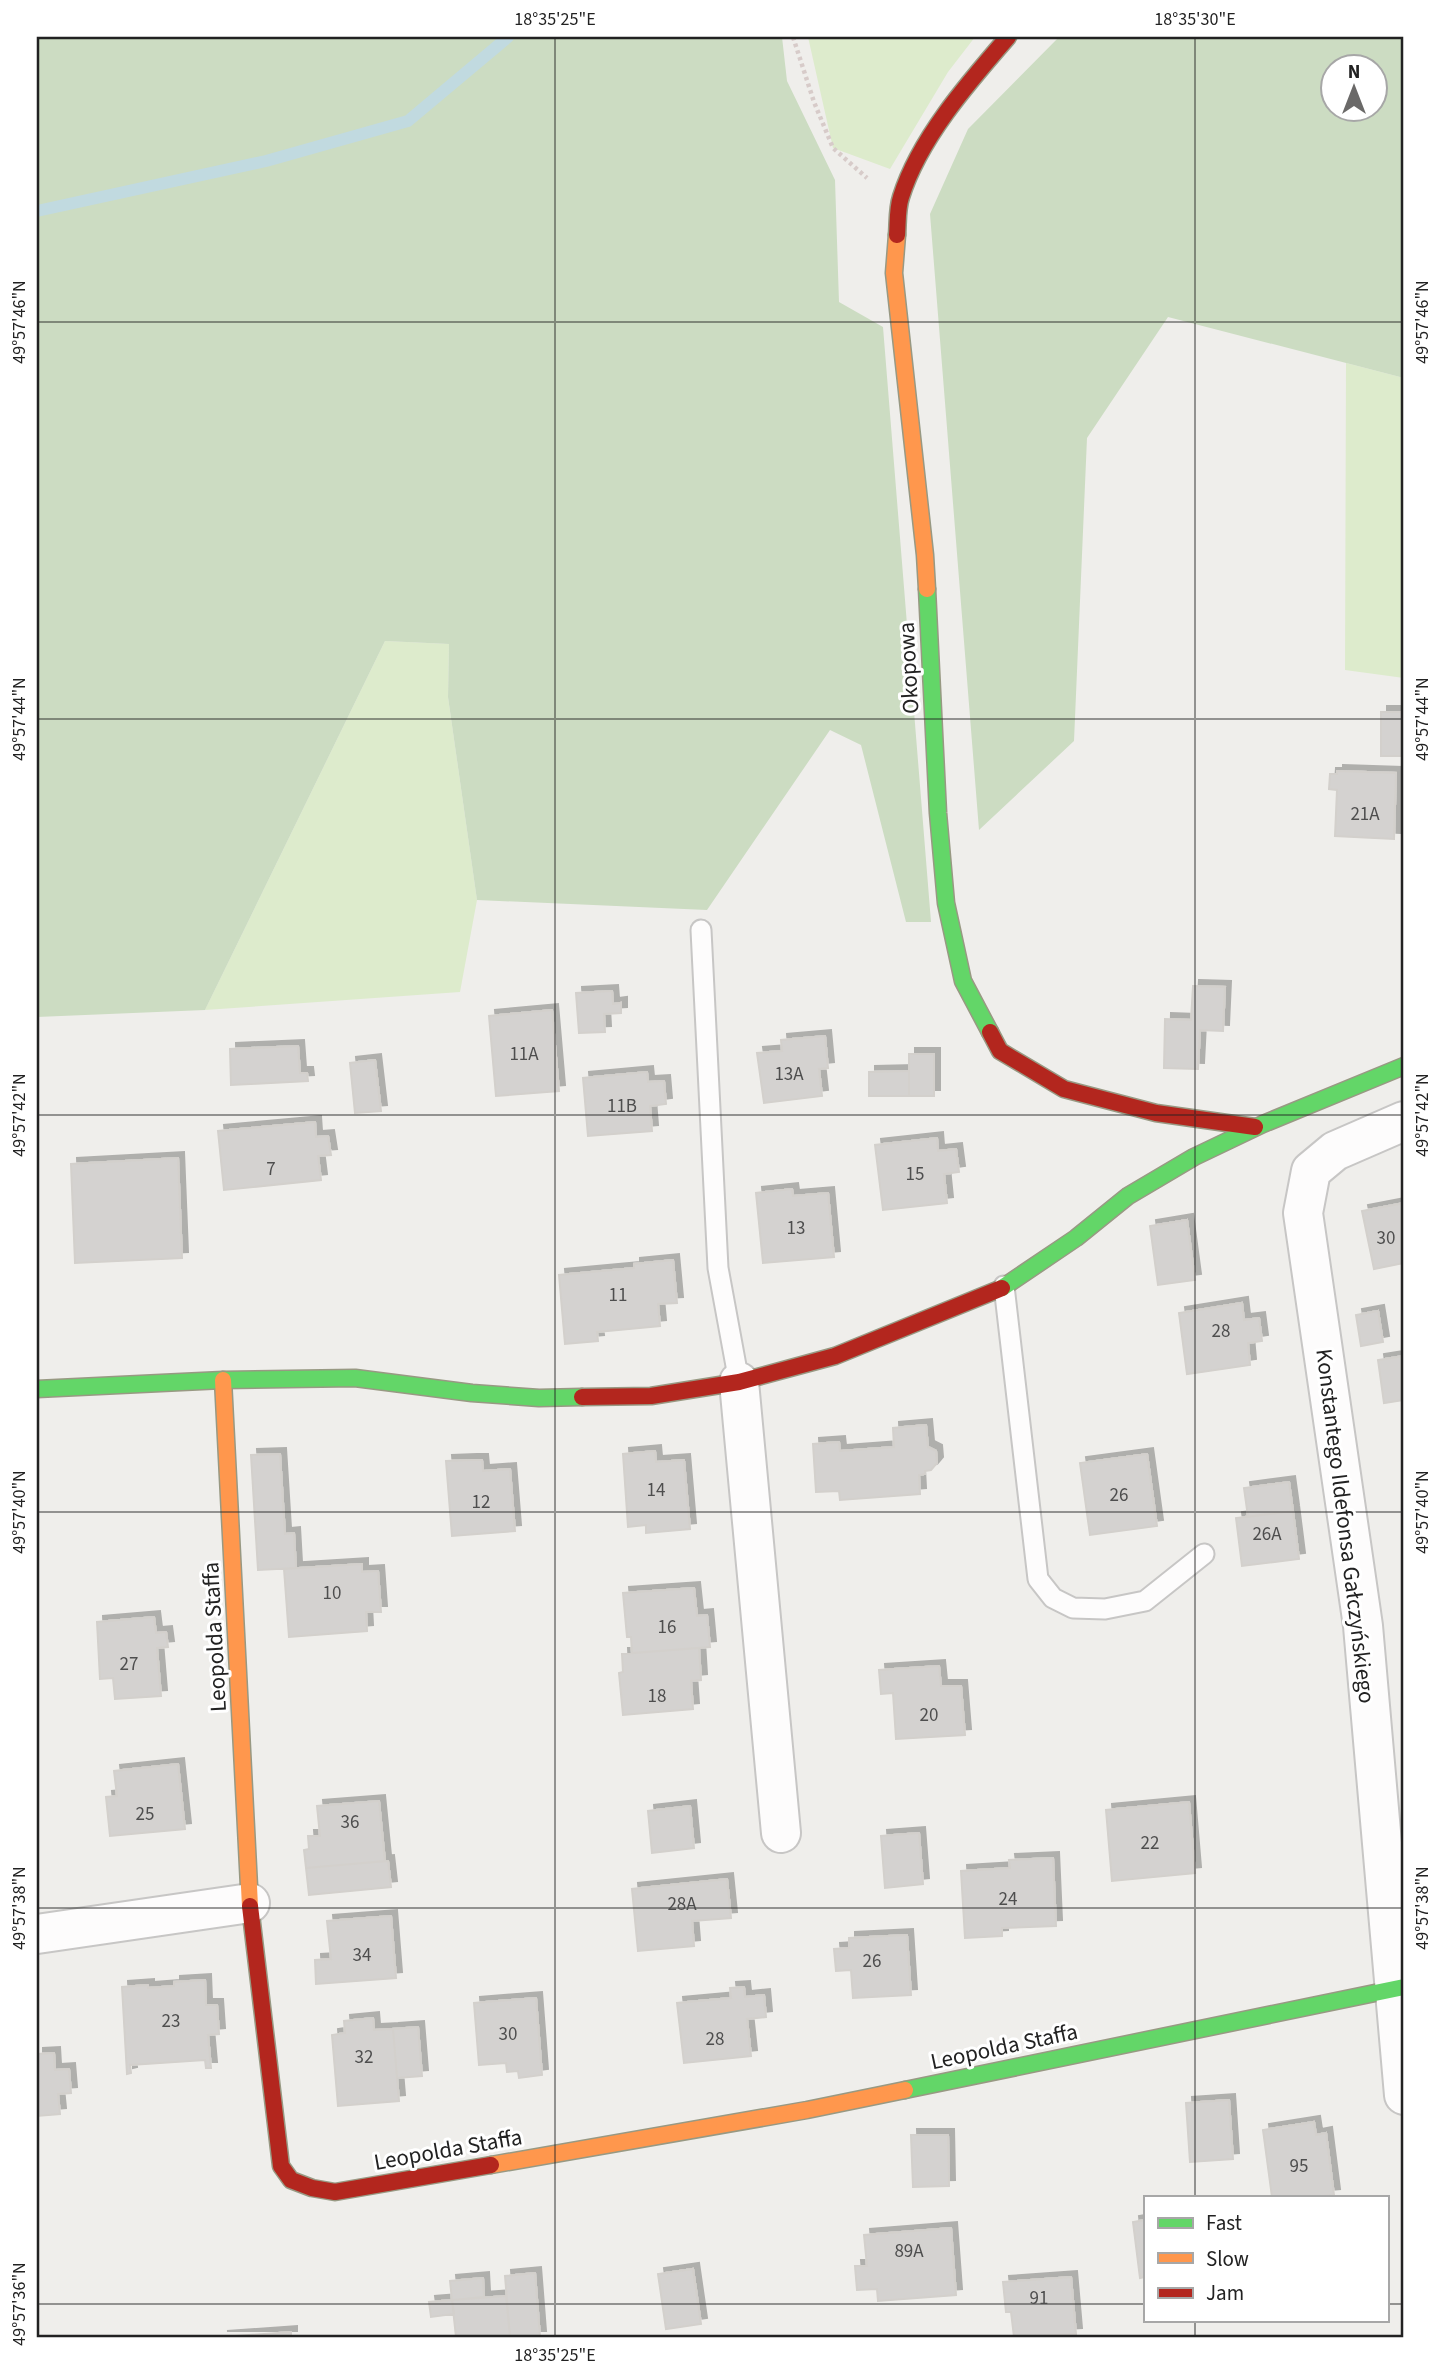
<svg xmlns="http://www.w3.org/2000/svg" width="1441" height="2374" font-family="'Source Sans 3',sans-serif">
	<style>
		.grass { fill: #ddebcc }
		.forest { fill: #ccdcc2; fill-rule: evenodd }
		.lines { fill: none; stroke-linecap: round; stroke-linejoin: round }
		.stream { stroke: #c1dae0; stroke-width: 12 }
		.building { fill: #d4d2d0; stroke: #d3d0cc; stroke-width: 2; filter: url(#shadow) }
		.lane-casing { stroke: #c7c6c5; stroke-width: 23 }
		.street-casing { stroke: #c7c6c5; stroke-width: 42 }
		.fast-casing { stroke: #989983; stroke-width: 19 }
		.slow-casing { stroke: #989983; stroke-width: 19 }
		.jam-casing { stroke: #989983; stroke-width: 19 }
		.path { stroke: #d7cbc9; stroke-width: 4.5; stroke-dasharray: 3.5 3.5; stroke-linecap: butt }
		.lane { stroke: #fdfcfc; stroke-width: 19 }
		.street { stroke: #fdfcfc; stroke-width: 38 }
		.fast { stroke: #63d668; stroke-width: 16 }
		.slow { stroke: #ff974d; stroke-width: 16 }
		.jam { stroke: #b3261e; stroke-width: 16 }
		.ticks { fill: none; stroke: #222; stroke-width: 2; stroke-opacity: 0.45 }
		.labels { text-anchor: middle; stroke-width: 6; stroke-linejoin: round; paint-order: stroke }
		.number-label { font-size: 19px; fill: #4e4e4e }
		.street-label { font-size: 23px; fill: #222; stroke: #fff }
		.neatline { fill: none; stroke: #222; stroke-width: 2.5 }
		.ticks-label { font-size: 18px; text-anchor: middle; fill: #222 }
	</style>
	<defs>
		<filter id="shadow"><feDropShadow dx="6" dy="-6" stdDeviation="0" flood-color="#0004"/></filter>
	</defs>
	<rect width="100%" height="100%" fill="#efeeeb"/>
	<!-- grass -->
	<path class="grass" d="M808,37h167l-27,35 -58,97 -57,-21z
		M1346,363l58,15v300l-59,-8z
		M385,641l64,3 -1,53 29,203 -17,92 -255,18z"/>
	<!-- forest -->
	<path class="forest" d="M37,37h745l5,44 48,99 4,122 44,25 48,595h-25l-45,-177 -31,-15 -123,180 -230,-10 -29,-203 1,-53 -64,-3 -180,369 -168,7z
		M1059,37h345v341l-236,-61 -81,121 -13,303 -95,89 -49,-616 38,-85zM1332,66h42v42h-42z"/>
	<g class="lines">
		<!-- stream -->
		<path class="stream" d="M37,211l229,-50 142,-40 100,-84"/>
	</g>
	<!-- building -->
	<path class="building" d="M1381,712h23v44h-23z
		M1337,771l59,2 -2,66 -59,-3 2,-46 -8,-1 1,-15h7z
		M1193,986l32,1 -2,44 -23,-1 -2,39 -34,-1 1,-49 26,1z
		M612,991l1,13 8,-1v10l-17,1 1,18 -26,1 -3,-40z
		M552,1010l7,81 -63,5 -7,-80z
		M825,1036l3,32 -9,1 3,27 -58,7 -7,-50 25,-2 -1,-11z
		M298,1046l2,27h7l1,8 -77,4 -1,-36z
		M909,1054h25v42h-25z
		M375,1060l6,51 -26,2 -5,-50z
		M909,1071v25h-40v-24z
		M647,1072l1,10 16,-1 2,23 -16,2 2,25 -64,5 -5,-58z
		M315,1122l1,15 12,-1 3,19 -13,1 3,24 -97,10 -6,-59z
		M937,1138l1,13 18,-2 3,23 -15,2 3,29 -64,7 -8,-65z
		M178,1158l4,100 -107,5 -4,-99z
		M792,1189l1,7 35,-3 6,64 -71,6 -7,-70z
		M1404,1203v60l-30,6 -12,-58z
		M1187,1220l8,60 -37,5 -8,-59z
		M673,1260l4,43 -19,1 2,22 -63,6 1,9 -33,3 -6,-69 75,-7v-4z
		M1242,1303l2,17 15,-2 3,23 -14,2 2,22 -63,9 -8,-61z
		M1378,1311l5,31 -22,4 -5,-31z
		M1404,1356v44l-20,3 -6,-43z
		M926,1425l2,22 8,4 1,12 -6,7 -6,1v3l-6,1 1,19 -80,6 -1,-9 -23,1 -3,-48 26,-2 1,9 54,-4 -1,-19z
		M655,1451l1,11 28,-2 6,69 -44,4v-8l-18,2 -5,-73z
		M280,1454l5,80 9,-1 2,35 -38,2 -7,-115z
		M1147,1454l10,72 -67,9 -10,-72z
		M471,1460h11l1,11 27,-2 5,62 -63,5 -6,-75z
		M1289,1482l4,29 -45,6 -4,-29z
		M1293,1511l6,48 -57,7 -6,-48z
		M362,1564v8l16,-1 3,41h-15l1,19 -78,6 -5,-68z
		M694,1588l3,28 10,-1 3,32 -78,6 -1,-16h-4l-4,-44z
		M154,1617l2,16 10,-1 2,15 -11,1 4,48 -46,3 -2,-21 -13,1 -3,-57z
		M699,1648l2,32 -10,1 2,28 -70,6 -4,-42 4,-1 -1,-18z
		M939,1666l2,20h20l4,49 -69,4 -3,-46 -12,1 -2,-24z
		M178,1764l7,65 -75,7 -4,-39 11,-1 -3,-25z
		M379,1801l6,60 -79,7 -2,-18 5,-1 -1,-13h12l-3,-30z
		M1189,1802l6,71 -83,8 -6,-71z
		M690,1806l4,42 -42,5 -4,-42z
		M919,1833l4,51 -38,4 -4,-52z
		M1053,1858l3,68 -54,2v8l-37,2 -4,-67 49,-3 -1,-8z
		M388,1861l3,26 -82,8 -3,-27z
		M727,1879l4,39 -39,3 2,25 -56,5 -6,-62z
		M391,1916l5,62 -80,6 -1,-24 16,-1 -4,-38z
		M907,1935l4,60 -58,3 -2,-28 -15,1 -2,-22 15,-1v-10z
		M205,1980l1,25h11l2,29 -11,1 3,33h-5l-1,-8 -75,5 1,8 -4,1 -5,-87 26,-2v3l26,-2v-4z
		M744,1987l1,10 19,-2 2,22 -19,2 4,37 -67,7 -7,-60 54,-5 -1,-10z
		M536,1998l6,77 -23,3 -1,-7 -11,1 -1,-9 -27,2 -5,-62z
		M373,2018l1,12 19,-1 6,72 -61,5 -6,-71 13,-2 -1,-12z
		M418,2027l4,49 -25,2 -4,-49z
		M54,2053l1,17 14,-1 2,24 -13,1 2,20 -23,2v-62z
		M1229,2100l4,59 -43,3 -4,-59z
		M1314,2122l2,13 10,-2 8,62 -21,2h-41l-9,-67z
		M911,2135h37l1,51 -36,1z
		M1145,2220v57l-5,1 -7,-56z
		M951,2228l5,67 -78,6 -1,-12 -20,1 -2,-24h12l-3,-31z
		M693,2269l8,55 -35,5 -8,-55z
		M535,2273l5,64h-30l-5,-61z
		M1071,2277l5,57 -62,3 -3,-25h-5l-3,-30z
		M483,2278l1,19 -32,3 -2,-19z
		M506,2296l4,41h-54l-4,-37z
		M452,2300l2,14 -23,3 -2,-15z
		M291,2332v5h-70z"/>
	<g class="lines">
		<defs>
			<path id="lane" d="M701,930l17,338 21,114
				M1004,1286l34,293 15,19 20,10 32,1 40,-8 59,-47"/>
			<path id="street" d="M1404,1121l-69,30 -24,20 -8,42 60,413 41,469
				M739,1382l42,451
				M37,1934l213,-31"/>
			<path id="fast" d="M927,589l11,224 8,90 17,78 27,51
				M1002,1288l74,-50 52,-42 66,-39 69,-33 141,-58
				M37,1389l186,-9 132,-2 117,15 67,5 43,-1
				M905,2090l499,-103"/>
			<path id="slow" d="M897,235l-3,38 31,282 2,34
				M223,1380l27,526
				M491,2165l316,-55 98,-20"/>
			<path id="jam" d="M897,235c1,-12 0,-26 4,-38 18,-58 67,-114 107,-160
				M990,1032l10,19 64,38 92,24 99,14
				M582,1397l69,-1 88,-14 96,-26 167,-68
				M250,1906l31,260 10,14 21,8 23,4 156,-27"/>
		</defs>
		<!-- lane casing -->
		<use href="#lane" class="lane-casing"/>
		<!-- street casing -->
		<use href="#street" class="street-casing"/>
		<!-- fast casing -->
		<use href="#fast" class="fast-casing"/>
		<!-- slow casing -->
		<use href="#slow" class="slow-casing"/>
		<!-- jam casing -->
		<use href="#jam" class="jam-casing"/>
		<!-- path -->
		<path class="path" d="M793,37l21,65 19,46 34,30"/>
		<!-- lane -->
		<use href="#lane" class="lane"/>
		<!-- street -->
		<use href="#street" class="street"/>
		<!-- fast -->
		<use href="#fast" class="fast"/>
		<!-- slow -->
		<use href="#slow" class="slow"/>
		<!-- jam -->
		<use href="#jam" class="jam"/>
	</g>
	<!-- ticks -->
	<path class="ticks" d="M555,37v2300M1195,37v2160M37,322h1367M37,719h1367M37,1115h1367M37,1512h1367M37,1908h1367M37,2304h1108M1387,2304h17M1195,2320v17"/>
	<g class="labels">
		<!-- number labels -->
		<g class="number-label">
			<text x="1365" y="820">21A</text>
			<text x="524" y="1060">11A</text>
			<text x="789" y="1080">13A</text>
			<text x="622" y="1112">11B</text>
			<text x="271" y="1175">7</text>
			<text x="915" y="1180">15</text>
			<text x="796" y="1234">13</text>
			<text x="1386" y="1244">30</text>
			<text x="618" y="1301">11</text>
			<text x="1221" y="1337">28</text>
			<text x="656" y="1496">14</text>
			<text x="1119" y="1501">26</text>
			<text x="481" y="1508">12</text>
			<text x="1267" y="1540">26A</text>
			<text x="332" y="1599">10</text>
			<text x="667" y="1633">16</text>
			<text x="129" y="1670">27</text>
			<text x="657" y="1702">18</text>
			<text x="929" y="1721">20</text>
			<text x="145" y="1820">25</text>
			<text x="350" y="1828">36</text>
			<text x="1150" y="1849">22</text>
			<text x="1008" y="1905">24</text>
			<text x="682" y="1910">28A</text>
			<text x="362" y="1961">34</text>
			<text x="872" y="1967">26</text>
			<text x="171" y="2027">23</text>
			<text x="508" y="2040">30</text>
			<text x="715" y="2045">28</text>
			<text x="364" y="2063">32</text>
			<text x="1299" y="2172">95</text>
			<text x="909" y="2257">89A</text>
			<text x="1039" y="2304">91</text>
		</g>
		<!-- street labels -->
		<g class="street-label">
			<text transform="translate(908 668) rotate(-93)" y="8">Okopowa</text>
			<text transform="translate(1346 1526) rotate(83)" y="8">Konstantego Ildefonsa Gałczyńskiego</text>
			<text transform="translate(214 1637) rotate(-93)" y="8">Leopolda Staffa</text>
			<text transform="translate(1004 2046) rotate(-12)" y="8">Leopolda Staffa</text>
			<text transform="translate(448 2149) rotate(-10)" y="8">Leopolda Staffa</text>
		</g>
	</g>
	<!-- border -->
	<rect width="1441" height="2374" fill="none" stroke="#ffffff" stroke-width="77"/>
	<!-- legend -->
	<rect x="1144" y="2196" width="245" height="126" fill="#ffffff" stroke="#a7a7a7" stroke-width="2"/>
	<rect x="1158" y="2218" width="35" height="10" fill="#63d668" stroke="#a7a7a7" stroke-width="2"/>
	<text x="1206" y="2230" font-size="21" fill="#222222">Fast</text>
	<rect x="1158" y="2253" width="35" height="10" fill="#ff974d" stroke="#a7a7a7" stroke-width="2"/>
	<text x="1206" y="2266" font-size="21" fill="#222222">Slow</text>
	<rect x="1158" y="2288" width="35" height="10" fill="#b3261e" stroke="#a7a7a7" stroke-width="2"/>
	<text x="1206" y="2300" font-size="21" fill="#222222">Jam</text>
	<!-- north arrow -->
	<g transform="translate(1354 88)"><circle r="33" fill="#ffffff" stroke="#a7a7a7" stroke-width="2"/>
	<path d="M0-5L12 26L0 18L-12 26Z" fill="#6a6968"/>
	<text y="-10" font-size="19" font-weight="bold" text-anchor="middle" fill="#222222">N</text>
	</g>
	<rect x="38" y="38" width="1364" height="2298" class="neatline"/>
	<g class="ticks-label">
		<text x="555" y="25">18°35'25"E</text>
		<text x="1195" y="25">18°35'30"E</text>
		<text transform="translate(19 322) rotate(-90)" y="6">49°57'46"N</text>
		<text transform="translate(1422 322) rotate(-90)" y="6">49°57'46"N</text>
		<text transform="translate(19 719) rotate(-90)" y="6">49°57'44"N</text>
		<text transform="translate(1422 719) rotate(-90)" y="6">49°57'44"N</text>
		<text transform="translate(19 1115) rotate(-90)" y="6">49°57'42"N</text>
		<text transform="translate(1422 1115) rotate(-90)" y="6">49°57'42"N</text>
		<text transform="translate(19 1512) rotate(-90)" y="6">49°57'40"N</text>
		<text transform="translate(1422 1512) rotate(-90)" y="6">49°57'40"N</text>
		<text transform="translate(19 1908) rotate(-90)" y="6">49°57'38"N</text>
		<text transform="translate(1422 1908) rotate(-90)" y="6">49°57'38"N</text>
		<text transform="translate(19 2304) rotate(-90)" y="6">49°57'36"N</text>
		<text x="555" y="2361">18°35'25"E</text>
	</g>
</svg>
